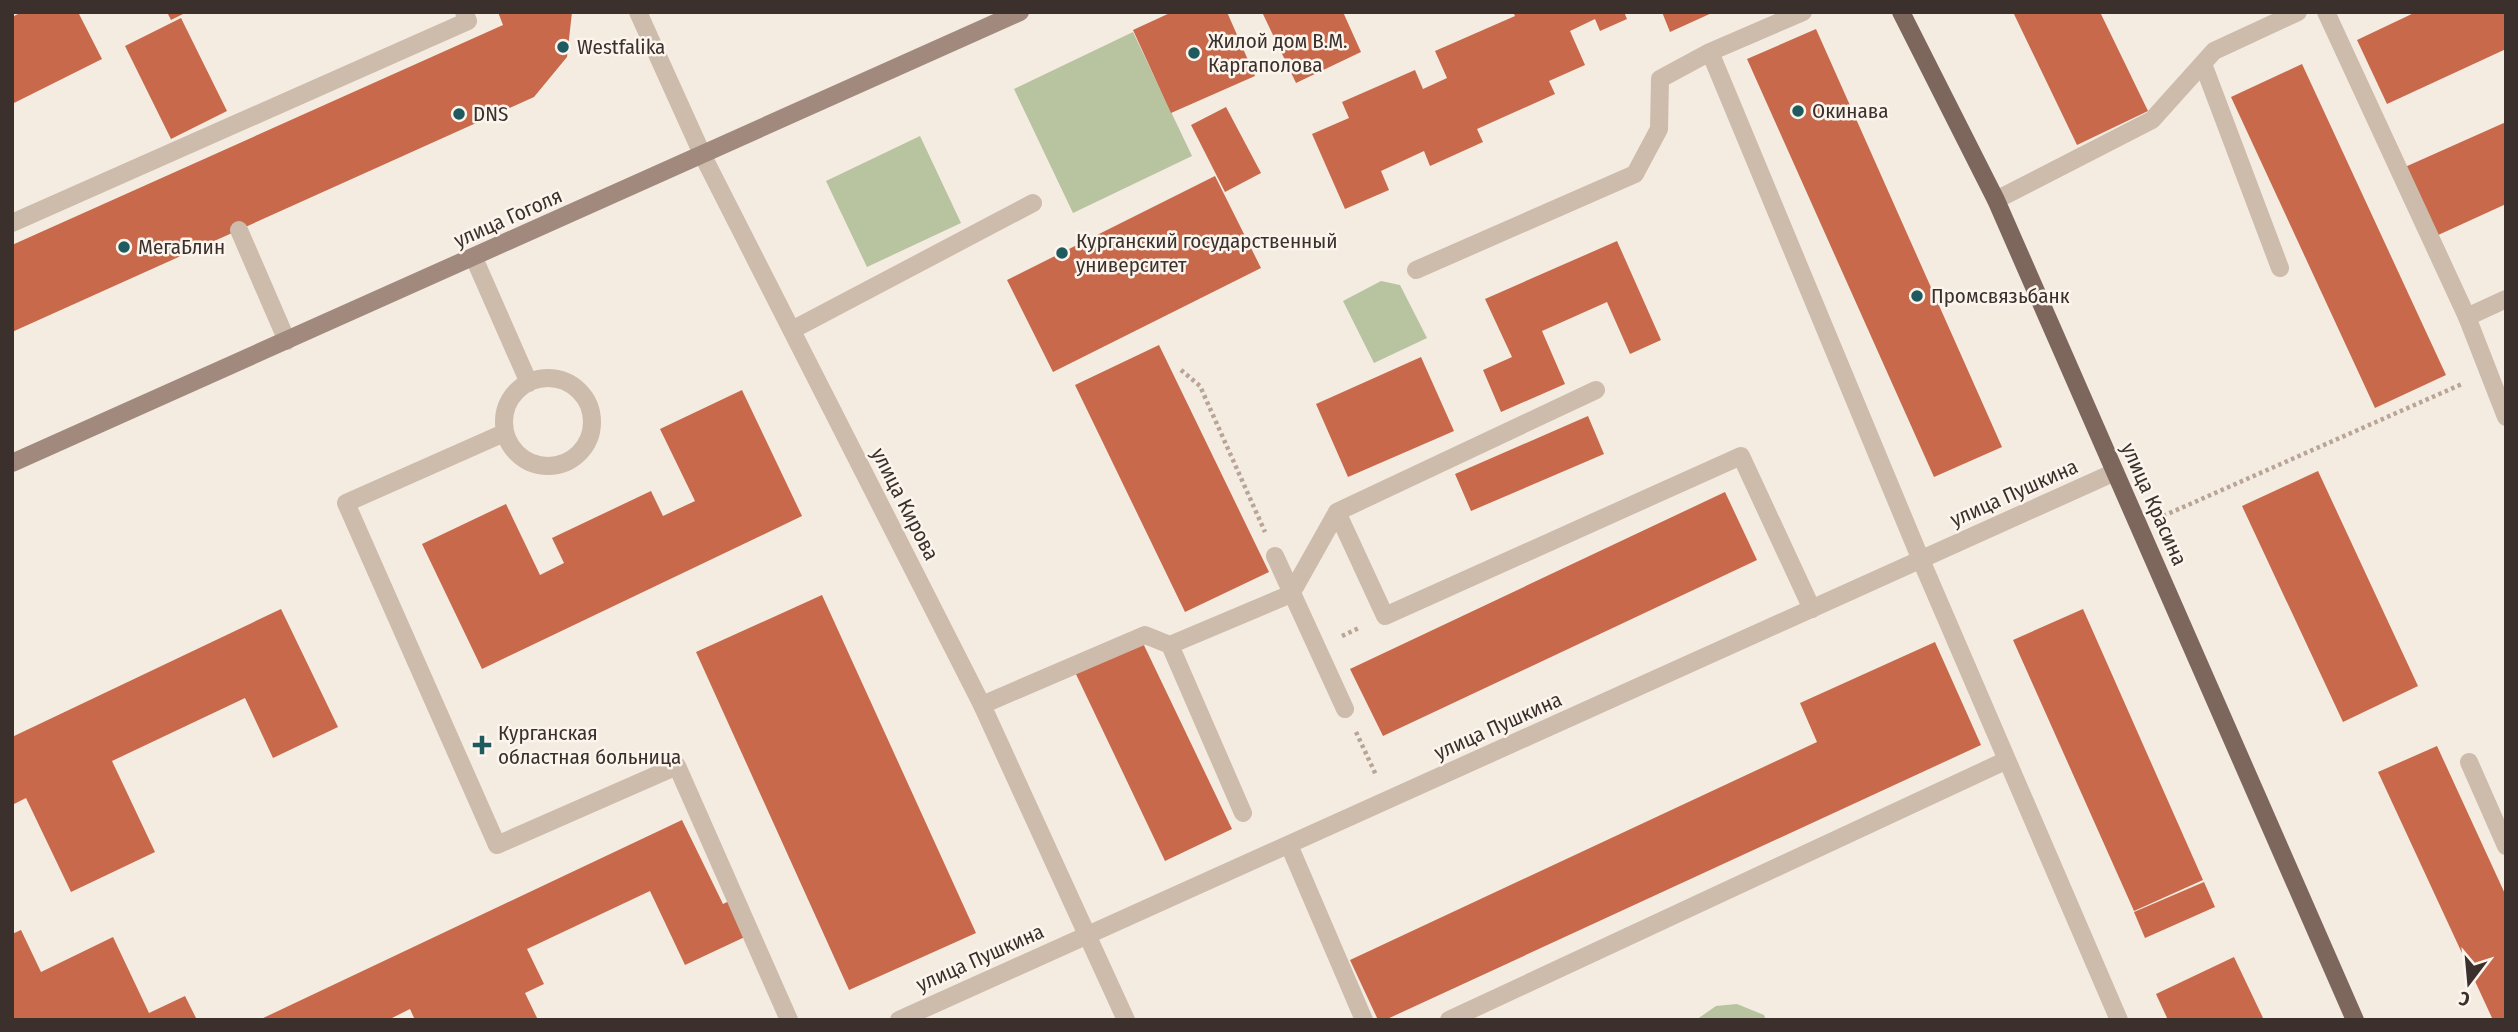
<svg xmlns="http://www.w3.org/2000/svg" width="2518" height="1032" font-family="'Fira Sans Condensed',sans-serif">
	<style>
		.green { fill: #b8c4a0 }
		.building { fill: #c8694b }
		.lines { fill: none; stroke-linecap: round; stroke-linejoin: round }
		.path { stroke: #b9a596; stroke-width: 4.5; stroke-dasharray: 3.5 3.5; stroke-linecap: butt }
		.service { stroke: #cdbbac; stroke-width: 18 }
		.minor { stroke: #cdbbac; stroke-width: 18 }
		.tertiary { stroke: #cdbbac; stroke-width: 18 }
		.secondary { stroke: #a18a7d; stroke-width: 18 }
		.primary { stroke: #7d675c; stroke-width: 18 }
		.poi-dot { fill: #1f5a5e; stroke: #fbf5ee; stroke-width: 2.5 }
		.labels { text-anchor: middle; stroke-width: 5; stroke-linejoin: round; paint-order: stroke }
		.poi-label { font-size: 21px; fill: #3b302b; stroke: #fbf5ee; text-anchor: start }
		.street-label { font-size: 21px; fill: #3b302b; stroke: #fbf5ee }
	</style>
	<rect width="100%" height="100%" fill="#f4ebe1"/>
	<!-- green -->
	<path class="green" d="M1133,32l59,124 -119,57 -59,-124z
		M920,136l41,87 -94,44 -41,-86z
		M1381,281l19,4 27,53 -53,25 -31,-62z
		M1737,1004l27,11 2,5h-70l20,-14z"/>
	<!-- building -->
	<path class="building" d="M22,12h56l24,47 -90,45v-87z
		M167,12h20l-16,8z
		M498,12h74l-5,45 -33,40 -522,235v-87l491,-220z
		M1172,12h55l28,64 -84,37 -38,-83z
		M1262,12h81l18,40 -65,31z
		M1513,12h111l3,7 -27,12 -5,-12 -25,12 15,34 -36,16 6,13 -78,35 6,13 -53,24 -6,-15 -43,20 8,19 -44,19 -33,-75 37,-16 -7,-16 73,-32 8,19 24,-11 -12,-27 80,-35z
		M1662,12h52l-44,20z
		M2013,12h87l48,99 -71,34z
		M2416,12h90v37l-119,55 -30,-64z
		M181,18l46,93 -56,28 -46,-93z
		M1816,29l186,418 -68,30 -187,-418z
		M2302,64l144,311 -71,33 -144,-311z
		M1226,107l35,66 -36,19 -34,-67z
		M2506,122v82l-70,32 -31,-69z
		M1215,176l46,92 -208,104 -46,-92z
		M1617,241l44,99 -31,14 -23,-52 -65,29 23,53 -64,28 -18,-42 29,-13 -27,-58z
		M1159,345l110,227 -84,40 -110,-227z
		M1421,357l33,74 -106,46 -32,-73z
		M742,390l60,126 -320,153 -60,-125 84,-40 34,71 24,-12 -12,-25 99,-47 12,25 32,-15 -35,-72z
		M1588,416l16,38 -133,57 -16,-37z
		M2318,471l100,215 -75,36 -101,-216z
		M1725,492l32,68 -374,176 -33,-67z
		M822,595l154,338 -127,57 -153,-338z
		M281,609l57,118 -65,31 -28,-60 -133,63 43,91 -84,40 -45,-94 -14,7v-68z
		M2083,609l120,271 -69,31 -121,-271z
		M1141,639l91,190 -67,32 -91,-191z
		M1935,642l46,103 -596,275h-7l-28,-60 467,-218 -17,-39z
		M2437,746l69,150v124h-13l-115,-248z
		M682,820l41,84 10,-5 16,36 -64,30 -35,-74 -123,58 17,35 -19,9 13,27h-123l-5,-11 -22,11h-129z
		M2204,882l11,25 -70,31 -11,-26z
		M21,930l20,42 72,-35 36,76 36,-17 12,24h-185v-86z
		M2234,957l30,63h-96l-12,-26z"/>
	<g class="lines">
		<!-- path -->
		<path class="path" d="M1181,370l19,16 65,146
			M2163,516l299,-132
			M1342,636l17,-8
			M1356,732l20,43"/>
		<!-- service -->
		<path class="service" d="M1803,12l-93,40 211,508 198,460
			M2326,12l141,305 39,100
			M2203,64l77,204
			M1996,200l156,-80 62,-69 84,-39
			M12,223l456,-202 -4,-9
			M239,230l48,111
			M474,258l55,125
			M1416,270l219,-96 24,-45 1,-50 50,-27
			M792,330l241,-127
			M504 422a44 44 0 1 1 88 0a44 44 0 1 1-88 0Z
			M504,433l-158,70 151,342 180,-79 112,254
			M1337,512l48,104 356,-160 71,153
			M1275,556l70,153
			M1170,645l73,168
			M982,705l163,-70 25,10 121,-51 46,-82 259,-122
			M2469,762l37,84
			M1289,845l75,175
			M1449,1020l558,-260"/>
		<!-- minor -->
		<path class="minor" d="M2467,317l39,-18
			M899,1020l1216,-548"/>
		<!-- tertiary -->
		<path class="tertiary" d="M638,12l65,144 279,549 144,315"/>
		<!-- secondary -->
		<path class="secondary" d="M12,463l1008,-451"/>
		<!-- primary -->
		<path class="primary" d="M1901,12l95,188 359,820"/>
	</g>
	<!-- markers -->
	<g class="poi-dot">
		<circle cx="563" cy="47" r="7"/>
		<circle cx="1194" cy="53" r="7"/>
		<circle cx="1798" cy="111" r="7"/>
		<circle cx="459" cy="114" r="7"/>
		<circle cx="124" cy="247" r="7"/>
		<circle cx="1062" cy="253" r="7"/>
		<circle cx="1917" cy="296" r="7"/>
		<path d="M478.5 734.5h7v7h7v7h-7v7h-7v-7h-7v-7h7z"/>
	</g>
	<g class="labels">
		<!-- poi labels -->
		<g class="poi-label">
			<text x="1208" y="48">Жилой дом В.М.<tspan x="1208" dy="24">Каргаполова</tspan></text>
			<text x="577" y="54">Westfalika</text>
			<text x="1812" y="118">Окинава</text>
			<text x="473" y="121">DNS</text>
			<text x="1076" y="248">Курганский государственный<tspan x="1076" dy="24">университет</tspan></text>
			<text x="138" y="254">МегаБлин</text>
			<text x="1931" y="303">Промсвязьбанк</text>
			<text x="498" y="740">Курганская<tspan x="498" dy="24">областная больница</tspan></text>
		</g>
		<!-- street labels -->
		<g class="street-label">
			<text transform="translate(508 218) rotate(-24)" y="7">улица Гоголя</text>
			<text transform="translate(2014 493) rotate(-24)" y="7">улица Пушкина</text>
			<text transform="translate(905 504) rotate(63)" y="7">улица Кирова</text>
			<text transform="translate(2154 504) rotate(66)" y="7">улица Красина</text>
			<text transform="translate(1498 726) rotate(-24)" y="7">улица Пушкина</text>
			<text transform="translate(980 958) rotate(-24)" y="7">улица Пушкина</text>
		</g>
	</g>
	<!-- border -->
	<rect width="2518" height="1032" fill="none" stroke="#3b302b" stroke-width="28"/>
	<!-- north arrow -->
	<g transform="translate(2469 983) rotate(196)" stroke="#fbf5ee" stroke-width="5" paint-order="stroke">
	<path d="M0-5L12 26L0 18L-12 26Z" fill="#3b302b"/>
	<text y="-10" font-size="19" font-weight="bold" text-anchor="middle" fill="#3b302b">С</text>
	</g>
</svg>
